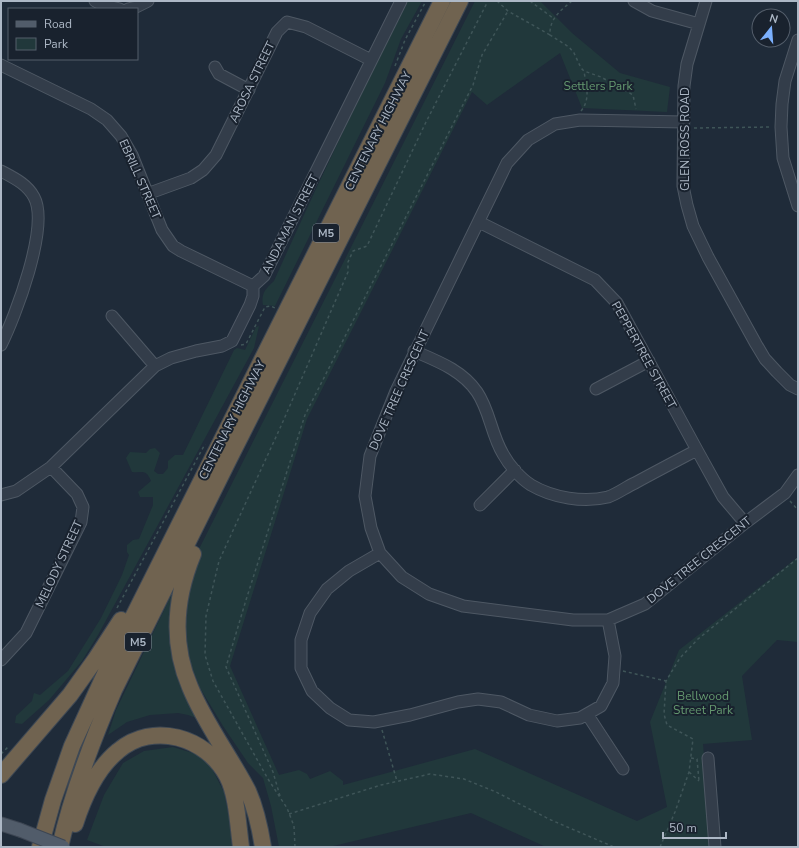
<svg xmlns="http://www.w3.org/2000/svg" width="799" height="848" font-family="'Nunito Sans',sans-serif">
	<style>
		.green { fill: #21383b }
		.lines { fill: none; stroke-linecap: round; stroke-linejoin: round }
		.minor-casing { stroke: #4e5864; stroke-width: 13 }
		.major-casing { stroke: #3d4653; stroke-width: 15 }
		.highway-casing { stroke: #3e4854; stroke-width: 18 }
		.path { stroke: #3f5558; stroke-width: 1.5; stroke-dasharray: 3 3; stroke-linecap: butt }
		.minor { stroke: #333d4a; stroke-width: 11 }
		.major { stroke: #515c6a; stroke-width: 13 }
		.highway { stroke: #706350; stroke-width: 16 }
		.major-bridge-casing { stroke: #3d4653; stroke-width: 15; stroke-linecap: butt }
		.major-bridge { stroke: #515c6a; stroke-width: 13 }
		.labels { text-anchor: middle; stroke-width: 4; stroke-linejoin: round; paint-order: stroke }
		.shield { fill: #19222e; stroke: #818b98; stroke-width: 1 }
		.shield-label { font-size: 11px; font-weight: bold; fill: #adb8c6 }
		.street-label { font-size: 12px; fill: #adb8c6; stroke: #19222e }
		.park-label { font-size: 12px; fill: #64986f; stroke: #19222e }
	</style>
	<rect width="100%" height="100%" fill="#1f2b39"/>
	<!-- green -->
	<path class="green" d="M408,1h14l-21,38 -16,44 -110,223 -12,-1c-2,-11 2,-16 11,-24 42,-94 87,-188 134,-280z
		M475,1h65l32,32 48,40 50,14 -3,25 -85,-4 -22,-55 -73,52 -15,-13 -165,327 -77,247 49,109 20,-5 8,4 3,5 20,-8 13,10v4l132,-36 162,72 30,-14 -17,-85 29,-72 119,-93v85l-21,-2 -35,36 10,64 -49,4 9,103h-166l-75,-34 -142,34h-50l-8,-41 -8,-28 -15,-15 -25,-37 -23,-38 -17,-42 4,-67 12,-30z
		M259,326l-5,22 -156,287 -16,26 -33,39 -27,24 -7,-1 1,-7 16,-15 2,-8 6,2 28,-24 33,-53 21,-43 7,-20 -2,-3v-7l6,-5 6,-1 14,-34v-8h-13l-2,-5 13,-11c-5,-12 -8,-8 -19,-9l-6,-14 4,-6 16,1 4,-4 5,-1 5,5 -6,18 4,3h5l5,-6v-7l7,-6h8l51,-105 3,-2 8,2 11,-23z
		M178,581l-6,44 30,95 -14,-5 -10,-2 -28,2 -23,7 -19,13 8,-25z
		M173,747l33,10 18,35 6,30 2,25h-126l-19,-7 17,-45 19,-32 21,-12z"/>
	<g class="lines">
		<defs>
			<path id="minor" d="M95,1l8,4 17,4
				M634,1l18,10 47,13
				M706,1l-19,63 -3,22 -1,100 4,19 6,21 15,31 48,87 9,15 12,13 13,13 8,4
				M128,9l8,-2 12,-6
				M798,40l-13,41 -3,23 -1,23 2,31 15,48
				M1,65l90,44 16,11 14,16 11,19 30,75 11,16 8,5 72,35
				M215,67l4,7 30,16
				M684,122l-104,-2 -25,4 -27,16 -21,23 -111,228 -26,65 -5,40 6,32 9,25 22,24 27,17 34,12 110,14h35l37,-16 100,-81 40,-30 13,-18
				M1,171c13,7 26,13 33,26 16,29 -19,120 -33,148
				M147,194l44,-16 12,-8 13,-15 61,-123 10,-10 19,5 65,33
				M479,222l116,58 22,23 80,147 26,47 22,26
				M112,316l43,50
				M414,351c23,10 48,19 63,41 13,19 14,42 26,62 6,11 17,24 28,31 22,13 53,18 77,12 9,-3 18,-10 27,-14 20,-11 41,-22 62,-33
				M596,389l53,-28
				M1,495l15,-4 35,-24 104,-101 16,-8 25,-7 26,-5 10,-5 18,-36 3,-9v-10l11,-10 137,-275
				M480,505l35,-35
				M380,553l-31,18 -22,18 -17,24 -9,27v28l11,23 18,17 19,12 25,2 36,-7 48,-13 20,-3 23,3 28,13 28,6 23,-3 21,-12 12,-23 2,-27 -7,-36
				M1,660l25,-27 55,-111 2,-15 -6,-13 -26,-27
				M587,714l36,55
				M708,758l7,89"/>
			<path id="major" d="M1,824l19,6"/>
			<path id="highway" d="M193,554c-18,44 -22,89 -3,133 15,37 40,69 58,104 8,18 12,37 15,56
				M1,775l69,-80 25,-35 26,-40
				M75,824c8,-25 22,-56 43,-73 35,-30 88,-14 109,25 10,19 11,49 14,71
				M40,847l13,-47 19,-54 38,-83 332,-662
				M60,847c12,-54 32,-106 54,-157l115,-231 231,-458"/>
		</defs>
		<!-- minor casing -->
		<use href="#minor" class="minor-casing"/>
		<!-- major casing -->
		<use href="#major" class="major-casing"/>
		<!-- highway casing -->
		<use href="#highway" class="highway-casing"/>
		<!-- path -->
		<path class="path" d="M497,1l11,10 42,24
			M530,1l23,17
			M572,1c-11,9 -23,18 -22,34l19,12 5,6 7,15 3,3 17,6 32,18 3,14
			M395,66l10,-26 21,-39
			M581,111c10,-12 5,-26 3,-40
			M694,128l78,-1
			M241,345l5,-1 19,-37 6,-1 4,2
			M790,501l8,9
			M117,608l88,-164
			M623,671l43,10
			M382,730l15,51
			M1,754l8,-8
			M691,758l6,1 2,22
			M689,772l10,9
			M280,796l-7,-24 -47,-105 20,-67 59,-185 168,-330 9,-30 26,-44
			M289,814l92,-29 49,-11 34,5 32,13 55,28 63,27
			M295,847l-1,-21 -7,-18 -19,-29 -55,-98 -8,-26 1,-39 13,-55 62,-135 67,-154v-10l5,-11 14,-5 59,-124 62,-121
			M660,847l15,-35 14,-40 4,-33 -26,-14 -3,-11 2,-33 14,-23 18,-19 100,-81"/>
		<!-- minor -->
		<use href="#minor" class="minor"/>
		<!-- major -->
		<use href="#major" class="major"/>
		<!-- highway -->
		<use href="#highway" class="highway"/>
		<defs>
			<path id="major-bridge" d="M20,830l43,17"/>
		</defs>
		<!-- major-bridge casing -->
		<use href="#major-bridge" class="major-bridge-casing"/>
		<!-- major-bridge -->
		<use href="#major-bridge" class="major-bridge"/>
	</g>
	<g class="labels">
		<!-- shield labels -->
		<g class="shield">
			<rect x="313" y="224" width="26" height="18" rx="3"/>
			<rect x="125" y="633" width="26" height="18" rx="3"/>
		</g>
		<g class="shield-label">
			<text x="326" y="237">M5</text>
			<text x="138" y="646">M5</text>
		</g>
		<!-- street labels -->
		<g class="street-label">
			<text transform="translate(252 82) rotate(-64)" y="4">AROSA STREET</text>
			<text transform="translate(378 131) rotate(-63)" y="4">CENTENARY HIGHWAY</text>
			<text transform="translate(685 139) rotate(-90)" y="4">GLEN ROSS ROAD</text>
			<text transform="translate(140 179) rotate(66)" y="4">EBRILL STREET</text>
			<text transform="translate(290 224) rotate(-63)" y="4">ANDAMAN STREET</text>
			<text transform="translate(644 355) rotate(61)" y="4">PEPPERTREE STREET</text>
			<text transform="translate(399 390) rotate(-66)" y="4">DOVE TREE CRESCENT</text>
			<text transform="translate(232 420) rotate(-63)" y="4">CENTENARY HIGHWAY</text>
			<text transform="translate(699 560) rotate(-39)" y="4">DOVE TREE CRESCENT</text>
			<text transform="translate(59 564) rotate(-65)" y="4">MELODY STREET</text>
		</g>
		<!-- park labels -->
		<g class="park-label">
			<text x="598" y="90">Settlers Park</text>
			<text x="703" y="700">Bellwood<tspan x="703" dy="14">Street Park</tspan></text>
		</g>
	</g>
	<!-- border -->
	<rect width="799" height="848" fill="none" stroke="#adb8c6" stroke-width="4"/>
	<!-- legend -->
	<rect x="8" y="8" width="130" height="52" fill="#19222e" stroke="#545e6b"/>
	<rect x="16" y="21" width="20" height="6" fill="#515c6a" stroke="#545e6b"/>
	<text x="44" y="28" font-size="12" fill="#adb8c6">Road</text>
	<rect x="16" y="38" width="20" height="12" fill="#21383b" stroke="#545e6b"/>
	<text x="44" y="48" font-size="12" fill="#adb8c6">Park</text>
	<!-- north arrow -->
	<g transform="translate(771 28) rotate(17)"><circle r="19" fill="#19222e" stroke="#545e6b"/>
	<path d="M0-3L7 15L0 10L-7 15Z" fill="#7bb0fe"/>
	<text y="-6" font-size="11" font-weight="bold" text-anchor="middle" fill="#adb8c6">N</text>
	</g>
	<!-- scale -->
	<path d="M663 832v6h63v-6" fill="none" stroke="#adb8c6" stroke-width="2"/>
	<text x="669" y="832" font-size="12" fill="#adb8c6" stroke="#19222e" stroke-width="3" paint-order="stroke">50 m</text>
</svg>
